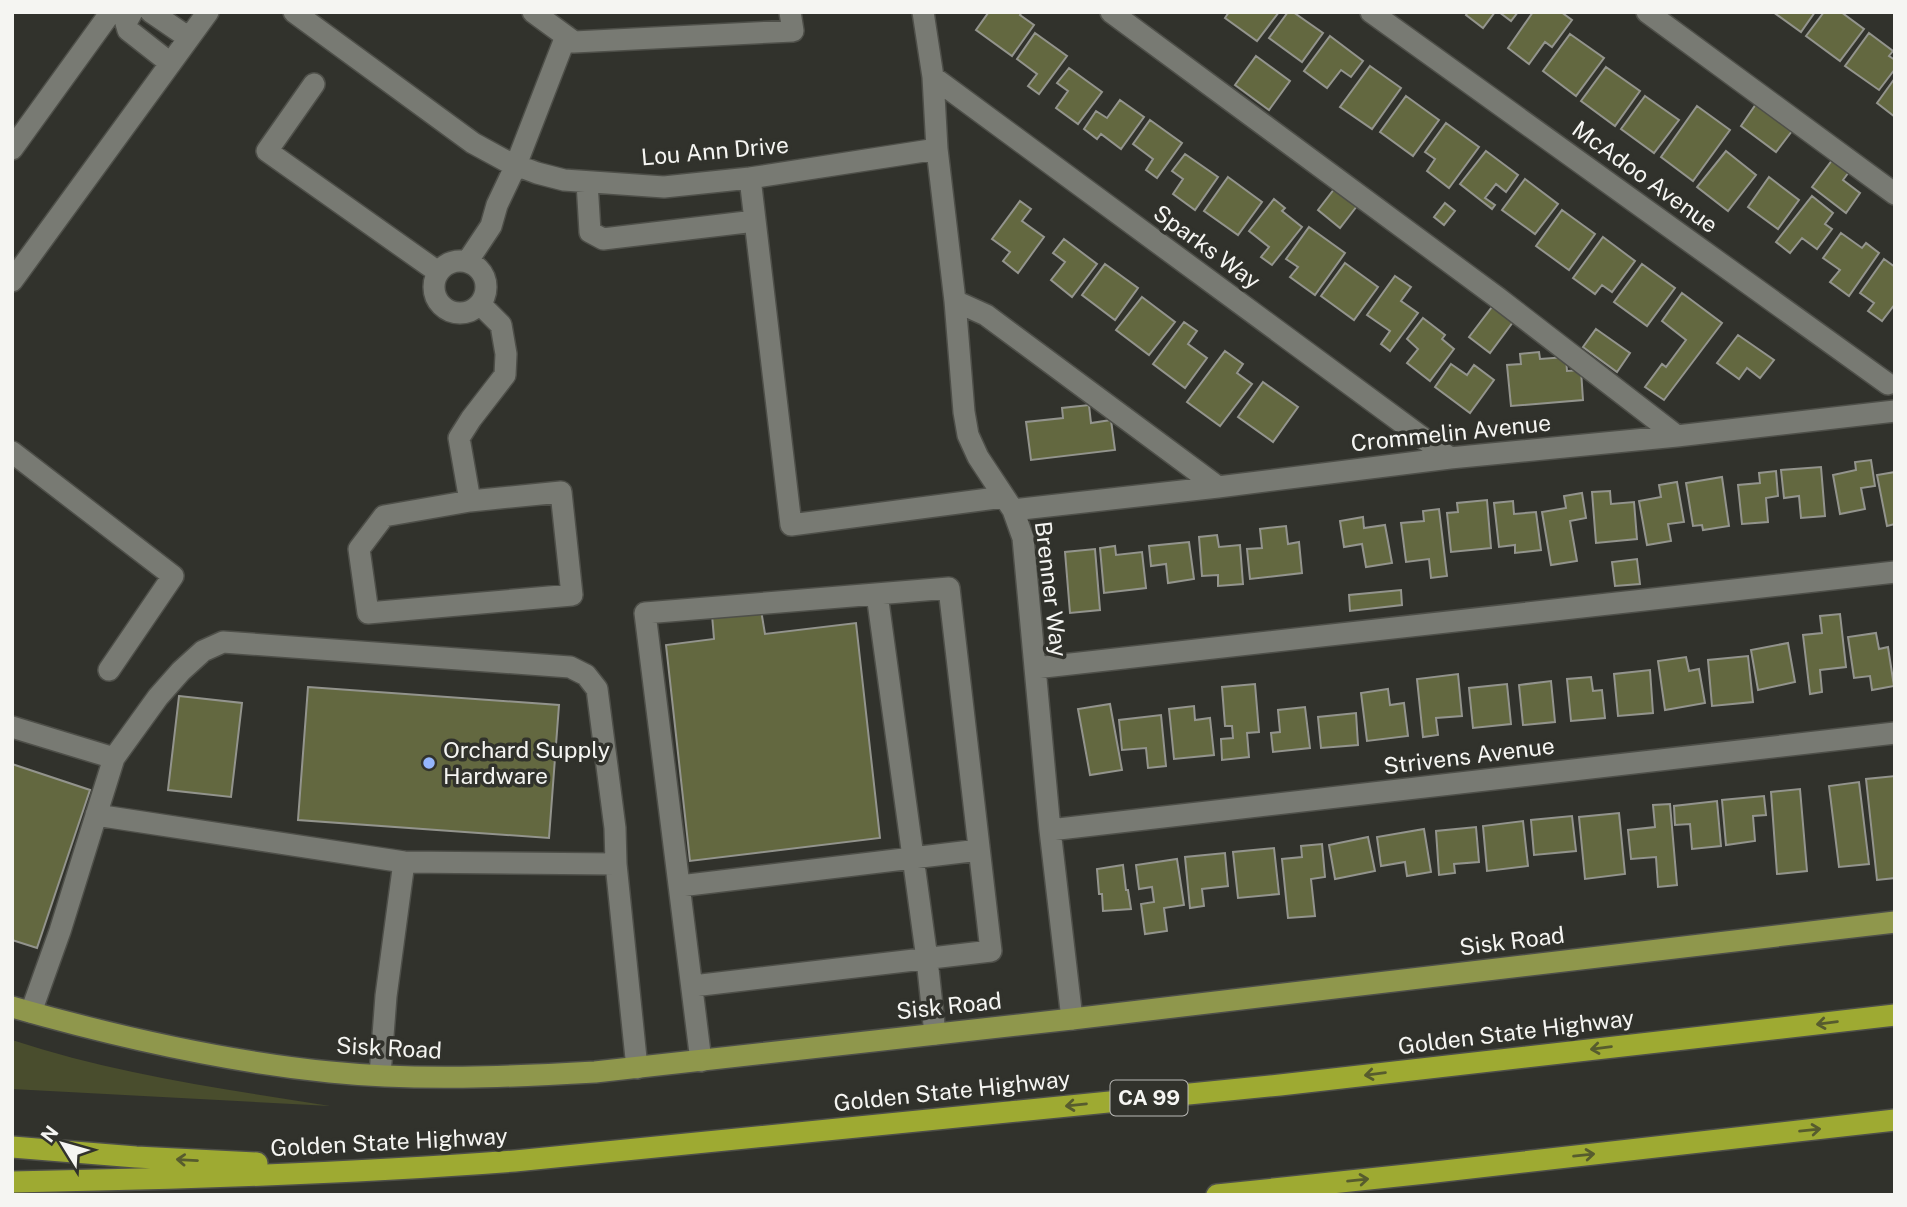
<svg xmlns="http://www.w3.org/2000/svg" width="1907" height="1207" font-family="'Public Sans',sans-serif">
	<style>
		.green { fill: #494d2d }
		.building { fill: #636840; stroke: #93948d; stroke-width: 2 }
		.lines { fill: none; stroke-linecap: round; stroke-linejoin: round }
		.minor-casing { stroke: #4e4f49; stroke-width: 24 }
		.major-casing { stroke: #4e4f49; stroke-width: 24 }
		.highway-casing { stroke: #4e4f49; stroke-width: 24 }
		.minor { stroke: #787a73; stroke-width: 21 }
		.major { stroke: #8f974c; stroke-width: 21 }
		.highway { stroke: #9eaa32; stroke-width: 21 }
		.oneway { stroke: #575c2e }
		.poi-dot { fill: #95b6fd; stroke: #31322c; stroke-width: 2.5 }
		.labels { text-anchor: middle; stroke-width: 7; stroke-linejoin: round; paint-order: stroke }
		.shield { fill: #31322c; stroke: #babab7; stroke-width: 2 }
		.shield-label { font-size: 21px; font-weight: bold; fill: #f5f5f2 }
		.street-label { font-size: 23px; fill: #f5f5f2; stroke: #31322c }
		.poi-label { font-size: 23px; fill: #f5f5f2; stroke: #31322c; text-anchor: start }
	</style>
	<rect width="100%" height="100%" fill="#31322c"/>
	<!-- green -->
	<path class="green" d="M12,1040c103,34 211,49 318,66l-318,-17z"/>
	<!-- building -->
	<path class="building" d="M986,12h36l-2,3 14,10 -22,31 -36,-26 12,-17z
		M1229,12h50l-22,29 -32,-23z
		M1288,12h5l30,21 -21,29 -33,-24z
		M1468,12h27l-12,16 -17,-13z
		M1499,12h19l-7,9z
		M1533,12h28l11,8 -20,27 -7,-5 -16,22 -21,-16z
		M1773,12h42l-14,20z
		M1824,12h17l23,17 -24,32 -34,-25z
		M1035,33l32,23 -28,38 -11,-8 9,-12 -20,-15z
		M1869,33l24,18 -4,5 6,4v9l-16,21 -34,-24z
		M1570,34l34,24 -28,38 -33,-25z
		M1330,36l33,25 -12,16 -10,-7 -14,18 -23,-17z
		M1256,56l34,25 -21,29 -34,-25z
		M1370,66l31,22 -29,41 -32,-22z
		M1606,67l34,24 -25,35 -34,-25z
		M1069,68l33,24 -24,32 -22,-16 12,-17 -11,-8z
		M1895,78v39l-18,-14z
		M1406,96l33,24 -26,36 -33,-24z
		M1645,96l34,24 -25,33 -33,-24z
		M1120,100l24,17 -23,32 -20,-15 -4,5 -13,-10 12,-18 11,7z
		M1756,104l36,27 -16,21 -35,-26z
		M1697,106l33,24 -37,51 -32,-24z
		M1150,120l32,23 -25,35 -11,-8 7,-11 -20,-15z
		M1446,123l33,24 -30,41 -22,-17 8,-12 -10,-7z
		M1486,151l32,24 -12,17 -10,-8 -11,14 10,7 -3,4 -32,-25z
		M1726,151l30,24 -28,36 -31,-24z
		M1185,154l33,23 -23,33 -22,-16 10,-15 -11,-8z
		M1833,159l16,13 -6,8 17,13 -14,20 -34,-26z
		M1228,177l34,25 -24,33 -34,-24z
		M1769,177l30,23 -21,29 -30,-22z
		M1525,179l33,25 -23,30 -33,-24z
		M1335,188l22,18 -17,22 -22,-18z
		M1812,196l21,17 -8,11 7,5 -15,20 -15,-11 -12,15 -14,-11z
		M1274,199l11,9 -3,3 20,16 -30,38 -11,-8 8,-10 -20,-16z
		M1020,201l11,8 -9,12 22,16 -26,36 -15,-12 7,-9 -18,-13z
		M1445,203l10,8 -11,14 -10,-8z
		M1562,210l33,24 -26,36 -33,-24z
		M1309,227l36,26 -30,42 -25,-18 8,-10 -12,-8z
		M1841,233l21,15 4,-5 13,10 -30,43 -19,-14 10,-12 -17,-12z
		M1603,237l32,24 -23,31 -10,-7 -7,9 -22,-16z
		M1064,239l33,25 -25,33 -21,-17 14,-18 -12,-9z
		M1884,259l11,8v37l-13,17 -14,-10 6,-8 -14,-10z
		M1345,263l33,24 -24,33 -33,-24z
		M1105,264l33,24 -23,32 -33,-25z
		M1642,264l33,24 -28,38 -33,-24z
		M1395,276l16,11 -10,14 17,12 -28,38 -9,-7 9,-13 -23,-16z
		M1682,293l40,30 -58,77 -19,-13 17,-23 4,3 20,-27 -24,-19z
		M1142,297l33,25 -26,33 -33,-25z
		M1492,307l21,15 -23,31 -21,-16z
		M1423,318l22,17 -3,4 12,10 -24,32 -23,-18 11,-14 -11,-10z
		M1184,322l13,9 -9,13 19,14 -22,30 -32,-24z
		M1596,329l34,24 -13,19 -34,-25z
		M1738,335l36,25 -14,18 -13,-10 -8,11 -22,-16z
		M1225,351l18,13 -6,9 15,11 -32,42 -33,-24z
		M1539,352l1,7 26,-2 1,14 14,-1 2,30 -72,6 -4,-41 14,-1 -1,-10z
		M1451,364l16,11 7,-10 20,15 -24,33 -35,-26z
		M1263,382l35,25 -25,35 -35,-25z
		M1089,405l2,18 20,-3 4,30 -84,10 -5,-38 37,-4 -1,-10z
		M1871,460l4,26 -14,2 4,21 -25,5 -7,-39 23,-5 -1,-8z
		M1821,467l4,49 -24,2 -2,-22 -15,2 -3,-28z
		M1776,471l2,25 -12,2 2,24 -26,2 -4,-39 22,-2 -1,-10z
		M1895,472v52l-8,2 -10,-51z
		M1722,477l7,49 -26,4 -1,-5 -9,1 -7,-43z
		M1677,482l7,40 -16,2 3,17 -24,4 -8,-44 22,-4 -2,-12z
		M1610,491l1,13 23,-2 3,37 -41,4 -4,-51z
		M1582,493l4,25 -16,3 7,40 -26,4 -9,-53 24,-4 -2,-12z
		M1487,500l4,48 -40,4 -4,-39 11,-1 -1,-9z
		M1513,501l1,13 22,-2 5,38 -26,3v-8l-16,2 -5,-44z
		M1439,509l8,67 -16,2 -2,-19 -23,3 -5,-39 23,-2 -1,-10z
		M1363,517l1,11 21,-3 7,38 -26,4 -4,-23 -18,3 -4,-26z
		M1286,526l2,18 11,-2 3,31 -52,6 -3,-30 15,-1 -2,-19z
		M1217,535l2,12 21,-2 3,39 -25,2v-11l-16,1 -3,-39z
		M1189,542l5,37 -26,4 -2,-19 -15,2 -2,-20z
		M1115,546l1,9 26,-3 4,36 -42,5 -4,-45z
		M1095,549l5,61 -30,3 -5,-61z
		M1637,559l3,25 -25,2 -3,-24z
		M1401,590l1,15 -52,6 -1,-16z
		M761,610l4,24 91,-11 24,215 -190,23 -24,-216 48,-6 -2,-24z
		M1840,614l6,53 -26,3 2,22 -12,2 -7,-59 19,-2 -2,-17z
		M1876,633l3,16 9,-2 6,39 -22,4 -2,-14 -16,2 -6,-41z
		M1788,643l7,39 -37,8 -7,-40z
		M1748,656l5,46 -41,4 -4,-46z
		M1686,657l3,14 10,-2 6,34 -40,7 -7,-49z
		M1650,670l3,43 -35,3 -4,-42z
		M1458,674l4,42 -26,2 2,17 -15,2 -6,-58z
		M1591,677l2,14 9,-1 3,28 -34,3 -4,-42z
		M1551,681l4,41 -32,3 -4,-40z
		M1255,684l4,48 -12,1 2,24 -27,3 -1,-21 12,-1 -1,-12h-7l-3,-39z
		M1507,684l4,40 -38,4 -4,-40z
		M308,687l251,18 -10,133 -251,-18z
		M1388,689l2,16 14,-2 4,33 -41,5 -6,-48z
		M179,696l63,7 -11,94 -63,-7z
		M1110,704l12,66 -32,5 -12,-66z
		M1194,706l1,14 15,-2 4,37 -40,4 -5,-50z
		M1305,707l5,41 -37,4 -2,-19 9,-1 -2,-22z
		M1356,713l2,32 -37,3 -3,-31z
		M1161,715l5,51 -18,2 -2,-20 -24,2 -3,-30z
		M12,764l78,26 -53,158 -25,-8z
		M1895,776v102l-18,2 -11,-101z
		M1859,782l10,82 -30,3 -10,-81z
		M1800,789l7,82 -30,3 -6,-82z
		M1764,796l2,19 -13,1 2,25 -29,4 -4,-45z
		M1717,801l4,45 -29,3 -2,-25 -15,1 -1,-19z
		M1670,804l7,81 -19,2 -2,-30 -25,2 -3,-29 27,-3 -2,-22z
		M1619,813l6,61 -40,5 -6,-62z
		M1572,816l4,35 -42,4 -3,-35z
		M1523,821l5,45 -41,5 -4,-45z
		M1476,827l3,35 -25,2 1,9 -16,2 -3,-44z
		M1424,829l7,43 -24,4 -2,-14 -24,4 -4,-29z
		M1368,837l7,34 -40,8 -6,-34z
		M1322,844l3,33 -14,2 4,37 -27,2 -6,-59 20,-2 -1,-11z
		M1274,848l5,46 -41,4 -5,-46z
		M1225,853l3,33 -26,3 2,17 -14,2 -5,-51z
		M1177,859l7,46 -20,3 3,23 -22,3 -4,-30 13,-2 -2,-15 -13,2 -3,-24z
		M1123,865l3,25h2l3,19 -28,2 -1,-17h-3l-2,-25z"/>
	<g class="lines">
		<defs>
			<path id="minor" d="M132,12l-6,11 2,7 42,33
				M151,12l38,26
				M294,12l179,131 35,19 29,11 27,7 100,7 86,-9 187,-29
				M533,12l41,30 219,-11 -3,-19
				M923,12l10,65 4,72 18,152 9,111 4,23 10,22 35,53 10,28 27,292 22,189
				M1111,12l387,286 179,138
				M1371,12l517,372
				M1647,12l248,182
				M933,77l517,381
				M314,84l-47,67 171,121
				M12,149l99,-137
				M750,178l41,347 213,-28
				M587,182l3,50 13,7 152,-18
				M434 287a26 26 0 1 1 52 0a26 26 0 1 1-52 0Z
				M467,262l24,-36 6,-21 19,-40 50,-129
				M12,281l196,-269
				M955,301l31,14 232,172
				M12,452l161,124 -64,94
				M470,501l-86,15 -25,33 9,64 204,-18 -11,-103 -91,9 -11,-63 12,-19 34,-44 1,-21 -5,-29 -21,-21
				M1013,510l205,-23 232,-29 227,-22 218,-25
				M877,594l50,365 8,75
				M1035,668l860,-96
				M12,727l102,31
				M96,815l308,47 212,2 21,204
				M1050,830l845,-97
				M680,886l299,-36
				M693,986l298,-35 -42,-363 -304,25 56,448
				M31,1012l29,-81 54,-173 44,-61 23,-26 22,-20 20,-9 347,25 16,8 11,14 18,139 1,36
				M380,1075l6,-79 18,-134"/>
			<path id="major" d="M12,1007c105,30 209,54 318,65 88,9 177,5 265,0l477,-53 823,-97"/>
			<path id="highway" d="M12,1147l124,10 121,6
				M12,1182c168,-3 335,-8 503,-21l765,-76 615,-70
				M1217,1195l209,-22 469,-53"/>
		</defs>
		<!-- minor casing -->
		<use href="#minor" class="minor-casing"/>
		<!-- major casing -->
		<use href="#major" class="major-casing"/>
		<!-- highway casing -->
		<use href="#highway" class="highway-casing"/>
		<!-- minor -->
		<use href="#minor" class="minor"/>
		<!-- major -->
		<use href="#major" class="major"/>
		<!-- highway -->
		<use href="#highway" class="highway"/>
	</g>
	<!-- one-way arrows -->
	<defs><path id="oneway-shaft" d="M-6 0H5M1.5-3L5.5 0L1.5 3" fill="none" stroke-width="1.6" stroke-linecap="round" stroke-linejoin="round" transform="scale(1.75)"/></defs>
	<g class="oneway">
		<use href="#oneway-shaft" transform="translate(1827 1023) rotate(173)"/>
		<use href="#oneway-shaft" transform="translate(1601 1048) rotate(173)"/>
		<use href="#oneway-shaft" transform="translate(1375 1074) rotate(173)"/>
		<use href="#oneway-shaft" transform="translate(1076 1105) rotate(174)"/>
		<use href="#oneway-shaft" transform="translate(1810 1130) rotate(-6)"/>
		<use href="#oneway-shaft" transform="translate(1584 1155) rotate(-6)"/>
		<use href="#oneway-shaft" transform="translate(187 1160) rotate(-177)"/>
		<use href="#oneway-shaft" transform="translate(1358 1180) rotate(-6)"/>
	</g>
	<!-- markers -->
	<circle class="poi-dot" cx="429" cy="763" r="7"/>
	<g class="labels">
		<!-- shield labels -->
		<rect class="shield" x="1110.5" y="1080.5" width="77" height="35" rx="5"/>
		<g class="shield-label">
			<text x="1149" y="1105">CA 99</text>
		</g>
		<!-- street labels -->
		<g class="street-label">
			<text transform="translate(715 151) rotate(-5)" y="8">Lou Ann Drive</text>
			<text transform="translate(1645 177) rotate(36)" y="8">McAdoo Avenue</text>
			<text transform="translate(1207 247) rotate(36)" y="8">Sparks Way</text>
			<text transform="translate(1451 433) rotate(-6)" y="8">Crommelin Avenue</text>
			<text transform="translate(1051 589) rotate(83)" y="8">Brenner Way</text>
			<text transform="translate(1469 756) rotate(-7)" y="8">Strivens Avenue</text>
			<text transform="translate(1512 941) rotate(-7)" y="8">Sisk Road</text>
			<text transform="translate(949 1006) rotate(-6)" y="8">Sisk Road</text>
			<text transform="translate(1516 1032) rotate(-7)" y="8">Golden State Highway</text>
			<text transform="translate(389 1048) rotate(3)" y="8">Sisk Road</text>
			<text transform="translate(952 1091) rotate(-6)" y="8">Golden State Highway</text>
			<text transform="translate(389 1142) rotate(-3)" y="8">Golden State Highway</text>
		</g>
		<!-- poi labels -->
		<g class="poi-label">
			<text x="443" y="758">Orchard Supply<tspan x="443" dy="26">Hardware</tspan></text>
		</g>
	</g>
	<!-- border -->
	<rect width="1907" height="1207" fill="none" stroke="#f5f5f2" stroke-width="28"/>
	<!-- north arrow -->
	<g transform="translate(63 1144) rotate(307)" stroke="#31322c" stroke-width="5" paint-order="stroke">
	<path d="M0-5L12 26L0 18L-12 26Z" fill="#f5f5f2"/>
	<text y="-10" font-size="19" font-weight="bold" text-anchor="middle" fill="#f5f5f2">N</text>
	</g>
</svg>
